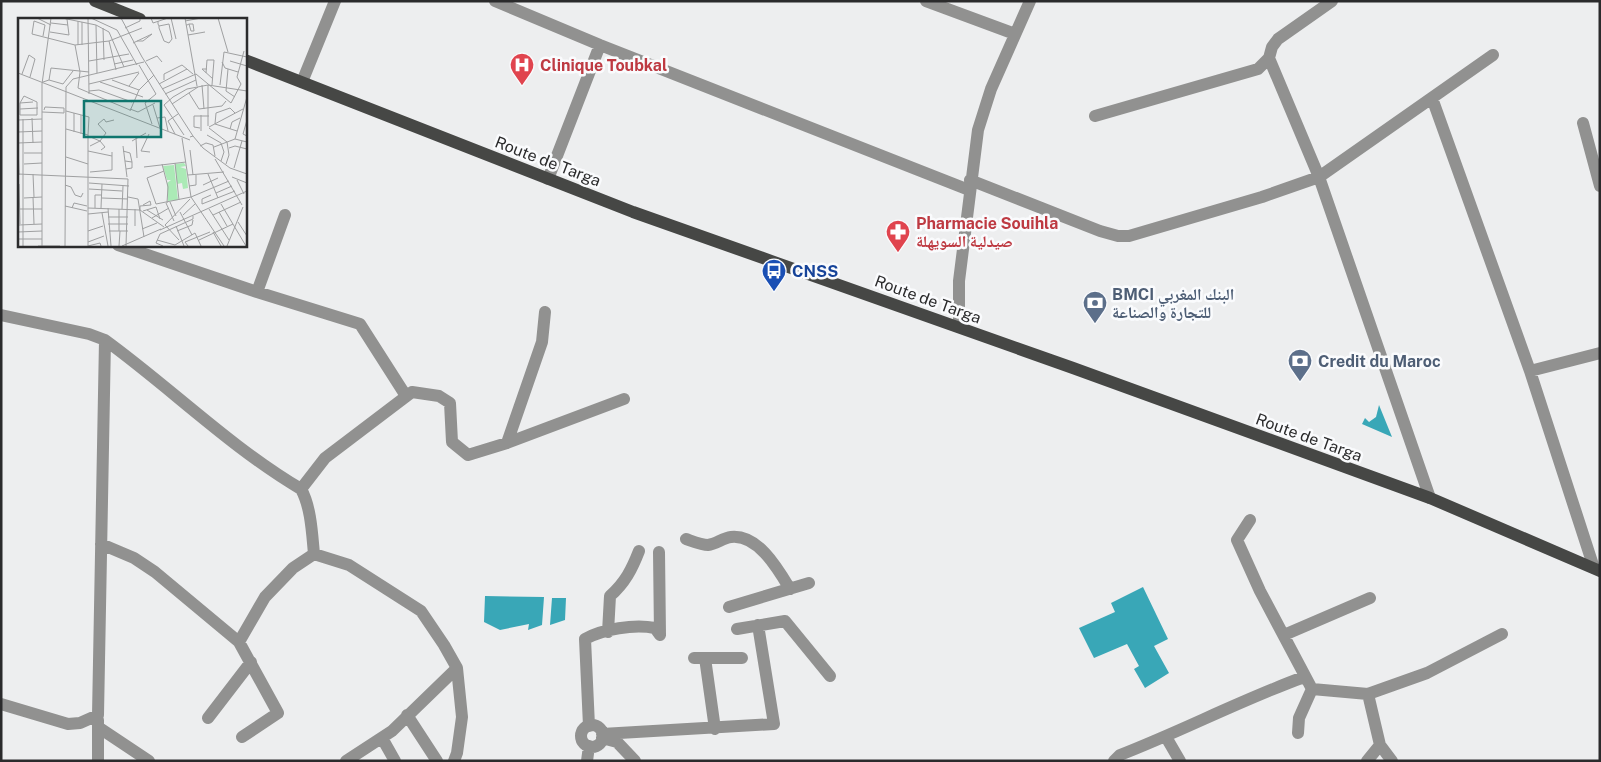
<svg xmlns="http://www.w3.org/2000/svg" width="1601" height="762" font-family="'Public Sans','Noto Naskh Arabic',sans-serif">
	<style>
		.water { fill: #39a7b7 }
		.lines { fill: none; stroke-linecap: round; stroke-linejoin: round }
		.minor { stroke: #919190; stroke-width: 12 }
		.major { stroke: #464745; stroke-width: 12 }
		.labels { text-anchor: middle; stroke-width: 5; stroke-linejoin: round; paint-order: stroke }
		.health-label { font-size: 16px; font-weight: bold; fill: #be3a42; stroke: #fafbfd; text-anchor: start }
		.street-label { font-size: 16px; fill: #2b2b2c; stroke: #fafbfd }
		.transit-label { font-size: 16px; font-weight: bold; fill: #164399; stroke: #fafbfd; text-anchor: start }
		.service-label { font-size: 16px; font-weight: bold; fill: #4e5e75; stroke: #fafbfd; text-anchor: start }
		.inset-road { fill: none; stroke: #9fa0a1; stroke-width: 1 }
		.view { fill: #0f766e; fill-opacity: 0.15; stroke: #0f766e; stroke-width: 2.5 }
		.inset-edge { fill: none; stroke: #2b2b2c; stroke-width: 2.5 }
	</style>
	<rect width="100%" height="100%" fill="#edeeef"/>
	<!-- water -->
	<path class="water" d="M1379,405l13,32 -30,-13 3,-6 4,4 7,-5z
		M1143,587l25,52 -14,7 15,27 -24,15 -11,-19 5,-3 -12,-22 -33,14 -15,-30 36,-16 -4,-9z
		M485,596l59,1 -2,28 -14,5 1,-6 -29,6 -16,-8z
		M552,598h14l-1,22 -15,5z"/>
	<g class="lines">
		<!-- minor -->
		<path class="minor" d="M495,1l105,44 369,145
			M926,1l89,33
			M1332,1l-54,38 -6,8 -3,11 50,119 111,321
			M302,82l33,-81
			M1432,98l98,273 64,197
			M1095,116l163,-47 11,-11
			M1583,123l17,63
			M548,179l52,-134
			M970,180l130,51 18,5h11l133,-39 57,-20 174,-122
			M118,245l139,47 28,-77
			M257,292l103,32 46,72
			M1,315l88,19 16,6 -7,375 -18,8 -12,1 -67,-20
			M959,327v-46l19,-151 13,-41 39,-88
			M105,340c66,48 125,107 196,149
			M1530,371l70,-18
			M507,443l35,-101 3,-30
			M1250,520l-13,20 23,51 52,98 -13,29 -1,15
			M686,539c6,2 16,6 22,6 8,-1 15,-7 23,-8 27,-3 47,32 59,52
			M101,544l33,14 21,14 84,70
			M659,552l1,83
			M729,607l80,-24
			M737,629l48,-8 45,55
			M608,632l2,-36c15,-13 22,-27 29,-45
			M1284,635l86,-37
			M694,658h48
			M705,658l10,71
			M1312,689l56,5 59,-21 75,-39
			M407,715l30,46
			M208,718l43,-56
			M581 736a11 11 0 1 1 22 0a11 11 0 1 1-22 0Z
			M589,726l-4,-87c18,-10 49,-15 70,-11l5,7
			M98,727l51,34
			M602,734l172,-10 -16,-99
			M242,737l36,-24 -39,-71 26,-45 28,-29 21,-14
			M1166,737l14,24
			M382,738l13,23
			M602,738l15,4 18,19
			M1380,745l12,16
			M98,761v-41
			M346,761l46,-30 65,-63
			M454,761l3,-8 5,-36 -5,-49 -13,-23 -23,-34 -72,-46 -35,-11c-2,-21 -3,-47 -13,-65l24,-31 87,-66 27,4 11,7 2,39 16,13 39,-12 117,-44
			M587,761l2,-15
			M1114,761l6,-6c62,-24 121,-55 184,-78
			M1367,761l13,-16 -12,-51"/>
		<!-- major -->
		<path class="major" d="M95,1l45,18
			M245,60l388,152 440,156 357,130 170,73"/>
	</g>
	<!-- icons -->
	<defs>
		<symbol id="hospital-pin" viewBox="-11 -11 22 30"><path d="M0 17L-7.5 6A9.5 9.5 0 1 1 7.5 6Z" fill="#e0444e" stroke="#fafbfd"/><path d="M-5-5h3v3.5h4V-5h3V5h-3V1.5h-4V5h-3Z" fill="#fff"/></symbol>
		<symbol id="pharmacy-pin" viewBox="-11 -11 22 30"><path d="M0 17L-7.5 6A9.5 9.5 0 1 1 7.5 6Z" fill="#e0444e" stroke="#fafbfd"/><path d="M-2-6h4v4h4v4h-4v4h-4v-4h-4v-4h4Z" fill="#fff"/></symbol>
		<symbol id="bus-pin" viewBox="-11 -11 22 30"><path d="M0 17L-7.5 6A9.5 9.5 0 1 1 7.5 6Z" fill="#1a4fb4" stroke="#fafbfd"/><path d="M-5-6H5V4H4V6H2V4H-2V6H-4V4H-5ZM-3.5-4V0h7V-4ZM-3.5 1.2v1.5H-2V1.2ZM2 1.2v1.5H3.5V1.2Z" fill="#fff"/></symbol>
		<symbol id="bank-pin" viewBox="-11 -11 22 30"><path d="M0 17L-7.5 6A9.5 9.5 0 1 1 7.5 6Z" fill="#5c6f8a" stroke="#fafbfd"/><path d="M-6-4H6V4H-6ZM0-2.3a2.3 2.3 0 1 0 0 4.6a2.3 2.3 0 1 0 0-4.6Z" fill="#fff"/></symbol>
	</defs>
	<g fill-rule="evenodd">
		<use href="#hospital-pin" x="508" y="51" width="28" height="38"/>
		<use href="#pharmacy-pin" x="884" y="218" width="28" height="38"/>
		<use href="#bus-pin" x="760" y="257" width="28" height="38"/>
		<use href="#bank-pin" x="1081" y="289" width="28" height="38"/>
		<use href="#bank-pin" x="1286" y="347" width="28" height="38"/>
	</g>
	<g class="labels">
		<!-- health labels -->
		<g class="health-label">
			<text x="540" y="71">Clinique Toubkal</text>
			<text x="916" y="229">Pharmacie Souihla<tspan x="916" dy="18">صيدلية السويهلة</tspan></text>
		</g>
		<!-- street labels -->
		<g class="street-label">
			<text transform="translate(548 161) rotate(21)" y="6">Route de Targa</text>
			<text transform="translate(928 299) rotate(20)" y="6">Route de Targa</text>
			<text transform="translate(1309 437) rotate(20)" y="6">Route de Targa</text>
		</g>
		<!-- transit labels -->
		<g class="transit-label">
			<text x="792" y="277">CNSS</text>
		</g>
		<!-- service labels -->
		<g class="service-label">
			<text x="1112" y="300">BMCI البنك المغربي<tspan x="1112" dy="18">للتجارة والصناعة</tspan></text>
			<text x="1318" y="367">Credit du Maroc</text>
		</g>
	</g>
	<!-- overview -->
	<g transform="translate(18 18)">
		<rect width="229" height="229" fill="#edeeef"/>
		<path d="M166,145l2,3 -6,1 6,2 2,19 -5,1 -1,-6 -5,1 -2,-20zM156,147l4,35 -10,1 -1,-18 4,-3h-4l-4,-14z" fill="#abeab6"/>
		<path class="inset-road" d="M19,0l14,7M44,0l34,7 13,7 15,35M70,0l1,76M73,0l26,12 20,35M103,0l21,39M133,0l2,5 15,-5M153,0l5,21M167,0l12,68M200,0l10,34M60,3v24M140,3v3l1,2v2l5,13 5,2 3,-4 -3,-15 -10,2M167,3l16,-3M64,4v23M33,5l17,2M78,7l1,48M168,7h1l2,-1h4l1,7h-3l-2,-7M85,10l1,32M107,10l15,-7v-3M32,14l19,3 -2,-16M170,17l17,-3M25,18l2,-11 -11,-4 -2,13 43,11 34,-4 33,-13M91,23l7,29M115,25l19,-9 -9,7h-6M57,27l5,27 -2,16 52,22M206,34l23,5M124,39l51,79M71,43l40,-7M128,43l11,-5 5,6M212,43l17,5M204,44l3,6 13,4M96,46l19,-4M121,47l17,29 -11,9 7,21M189,51h-5l11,10M210,51l-2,22 9,6M0,55l172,67M188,55l1,-13h7l-2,25M4,56l7,-19 6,4 -5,18M31,62l2,-12 38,4M94,62l27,10M146,62v-6l18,-9 11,9M25,64l6,-2 14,4 10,-13M82,64l43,15M71,66l50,-12M141,66l28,-15M223,66l-4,-7 7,-26M184,67l2,24M202,67l4,-33M111,68l10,-13M144,71l34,-15 35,29 10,-19M71,73l10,-1 33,12M171,75l10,16 23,-3 4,-5M147,76l31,-14M2,85l4,-7 13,6v13h-17v-12l13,-1M154,86l26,-17M135,87l7,23M2,91l18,-1M112,91l8,3 17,-9M112,93l9,-21 15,-15M24,94l22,1v-5l-19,-1 -1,3M217,95l-5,-5 -14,5 -1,11 22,7M183,97v16M14,100l1,25M139,100l8,-1 3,14M5,101v127M0,102l24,-1M229,102l-4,14 4,2M190,108v-41M191,109l34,-18M182,110l-6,-1v-11h15M191,110l18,14 2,13 -3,9M48,111l22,6 1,-18 -23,-6M212,111l2,-7 8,-4M0,114l24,-1M56,114v-19M88,115l-8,-9 6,-5 2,3 8,-2M63,116v-19M131,116l-8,17 9,1M157,116l-7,-13 10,-7M166,117l-20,-30 9,-8 14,-8 21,-4 39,6M189,117l14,8 3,9 -3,9M70,118l12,5 6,-8M172,119l3,-1 10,12 27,20 17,6M118,120l1,20M164,120l9,59 33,49M217,121l12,-42M114,123l14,-8M0,125l1,32M0,125l24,-1M72,128l10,-5 5,6 -4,3M105,128l4,31M182,128l6,-3 7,2 2,11M196,129l21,-8 12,3M211,130l6,-2 12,3M172,132l3,25M70,133l24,5M105,133l7,2 2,9M6,135h18M48,139l22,7M197,141l27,46M107,143l7,1v6l-6,1M157,145l4,37M6,146l18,-1M144,146l6,23 -1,16M126,149l42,-5M216,150l8,-27M146,153l-17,7 9,26 35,-7M72,154l22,-2v-18M0,156l110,5 -2,67M15,156l1,23M190,156l10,24M170,157l36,-3M214,159l15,6M219,162l7,14M71,165l40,3M1,166l1,40M47,167l6,2 4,8 6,2 2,-4M185,167l15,-7M171,168l7,-1v-10M71,171l33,2M198,175l16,-7M193,177l-9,4v5l33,-13M15,179l1,27M110,179l10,2 6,38M173,179l38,-16M6,180l18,-1M84,180l26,1M152,184l6,14M148,185l8,18M203,186l25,42M125,187l7,-4 1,4 -11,1v4l24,17M47,188l22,5M54,190l2,-5 13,3M70,190l52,2M77,190v-13h7M83,190l1,-24M90,190l3,38M0,191h24M104,191l1,-23M191,191l20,31M129,192l16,10M125,193l13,-4 4,12M162,194l12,23M201,194l8,14M84,195l6,33M70,196l20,-2M165,197l12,-11M195,197l28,-13M90,199h20M134,200l17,-10M220,204l9,14M90,206h20M1,207l23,-1M117,208v-17M158,208l8,20M124,211l15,-6M142,212l87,-39M70,213l15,-5M91,213h19M101,213v-22M159,213l15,-6 1,-5M0,214l24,-1M195,214l8,14M0,221h24M139,222l18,5M161,222l-14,-15 25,-26M181,222l34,-16M70,224l16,-6M157,227l20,-12 6,13M20,228h22M24,228v-162l9,-66M47,228l1,-159 7,-8 71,-17M70,228v-111M70,228l12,-3 1,3M101,228l1,-15M104,228l39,-17M145,228l-7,-3 4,-9 33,-15v-3M170,228l-3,-4 25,-10M209,228l16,-39"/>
		<path class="view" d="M66,83h77v36h-77z"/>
		<rect width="229" height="229" class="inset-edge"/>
	</g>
	<!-- border -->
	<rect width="1601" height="762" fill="none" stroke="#2b2b2c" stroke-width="5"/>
</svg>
